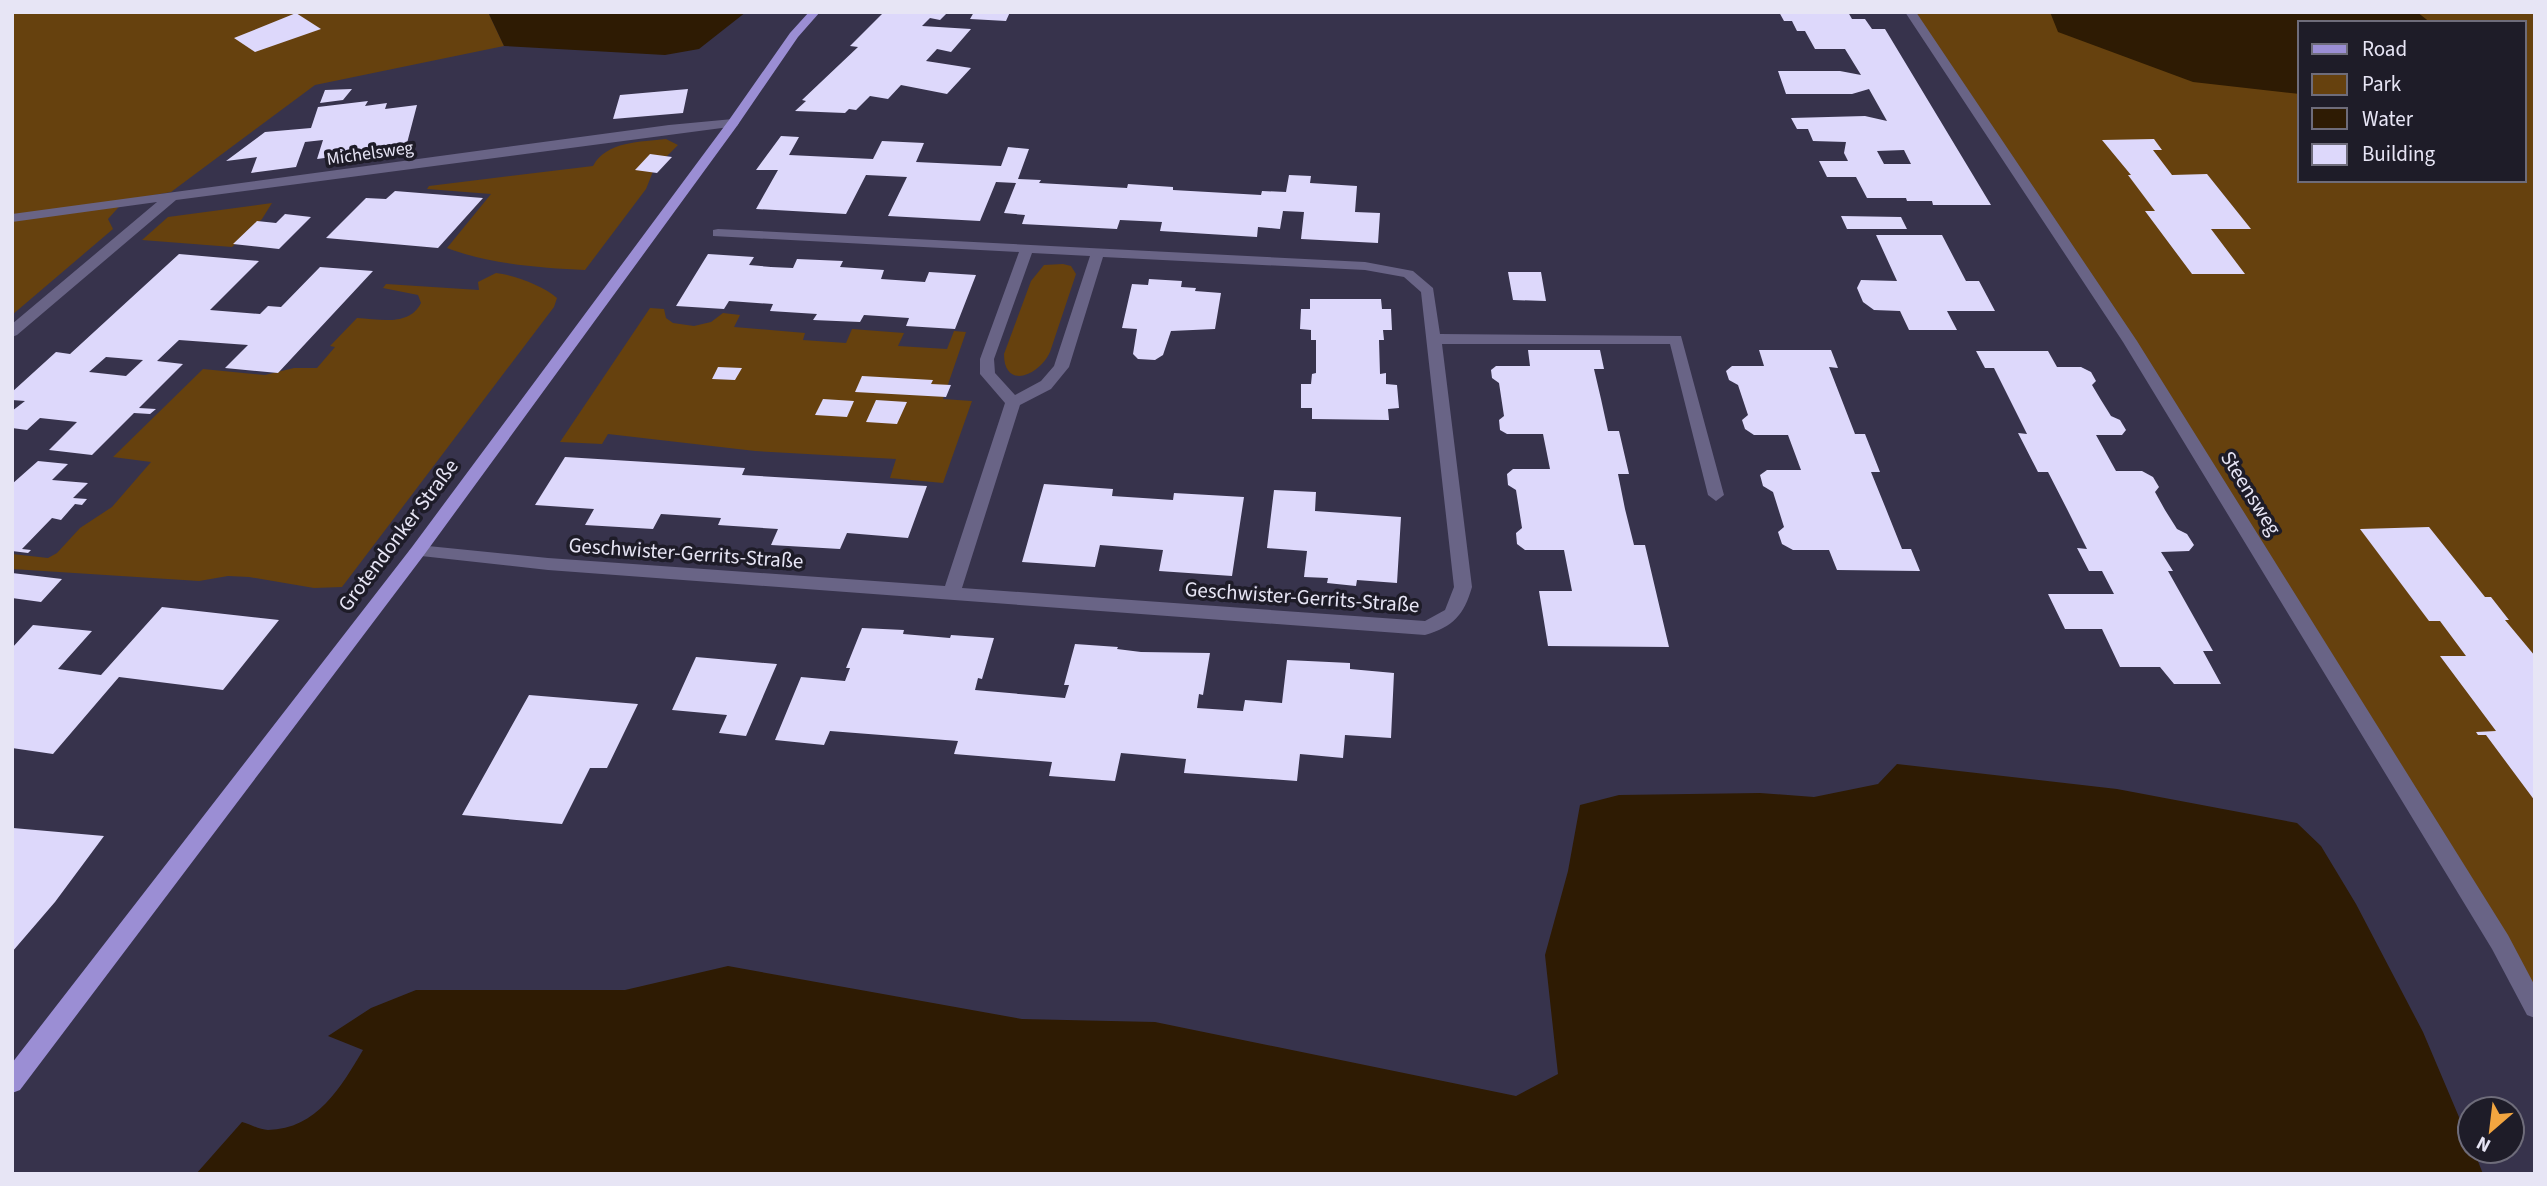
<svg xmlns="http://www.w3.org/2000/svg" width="2547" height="1186" font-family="'Source Sans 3',sans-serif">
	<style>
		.green { fill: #66410e; fill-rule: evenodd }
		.water { fill: #2e1b03 }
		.building { fill: #ddd8fb; fill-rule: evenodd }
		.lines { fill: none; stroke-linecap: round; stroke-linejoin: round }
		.minor { fill: #696486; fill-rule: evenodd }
		.major { fill: #9b8ed4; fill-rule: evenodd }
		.labels { text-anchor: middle; stroke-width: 7; stroke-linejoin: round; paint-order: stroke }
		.far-street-label { font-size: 18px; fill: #e7e5f5; stroke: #1e1c28 }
		.street-label { font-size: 21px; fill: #e7e5f5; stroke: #1e1c28 }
	</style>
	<rect width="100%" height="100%" fill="#37334c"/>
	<!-- green -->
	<path class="green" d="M12,12h476l16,34 -189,39 -144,107 -46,8 -17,19 5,10 -101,86z
		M1910,12h625v996l-405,-667zM2300,23h224v157h-224z
		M666,139l12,6 -24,24 -8,20 -61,81c-44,-2 -96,-6 -138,-22l44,-54 -64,-5 2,-3 164,-20c13,-25 48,-24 73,-27z
		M272,203l-10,16 -30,28 -90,-7 26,-23z
		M1063,264l8,2 5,8 -26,78c-11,24 -46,38 -46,2l27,-73 13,-16z
		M496,273c18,2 48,13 61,25l-3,9 -212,280 -28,1 -65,-11 -21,-1 -29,5 -187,-12v-15l36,4 9,-5 23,-25 32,-21 39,-45 -38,-5 90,-88 62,6 29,-7h23l18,-21 -5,-1 27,-28c22,1 52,9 64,-15l-3,-8 -35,-7 3,-4 93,6 -1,-8z
		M650,308l14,1 2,9 7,5 21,3 17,-4 12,-9 17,2 -6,12 71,6 -2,7 43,3 6,-14 52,4 -6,13 49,3 7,-18 12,1 -23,67 29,2 -29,82 -53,-5 6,-19 -141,-8 -147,-17 -6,10 -42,-2z"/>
	<!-- water -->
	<path class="water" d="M488,12h258l-47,37 -34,6 -161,-9z
		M2050,12h367l14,11h-131v71l-107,-12 -135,-50z
		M1897,764l220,25 180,34 24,23 35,58 67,128 47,111v8h4l9,23h-2287l46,-52c8,2 18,8 26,8 49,-1 73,-43 95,-80l-35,-14 43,-28 45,-18h209l103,-24 294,53 133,3 361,74 42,-22 -13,-119 23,-84 12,-66 39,-10 141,-2 54,4 64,-13z"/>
	<!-- building -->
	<path class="building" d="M884,12l63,1 -7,7 -10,-2 -8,8 49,3 -20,23 -14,-3 -11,12 45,7 -24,26 -46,-9 -13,14 -18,-3 -14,14 -7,-1 -4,4 -50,-2 11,-10 -4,-1 56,-53 -8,-1z
		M974,12h36l-4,9 -36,-2z
		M1779,12h69l4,7h13l7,10h13l106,176h-58l-1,-4h-25l-1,-3h-39l-11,-21h-29l-8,-16h29l-4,-8 2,-11 -33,-1 -5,-12h-11l-6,-11 74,-2 22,5 -18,-32 -17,5h-66l-8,-23h62l21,4 -16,-26h-30l-10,-18h-8l-5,-10h-8zM1904,150l7,14h-27l-7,-13z
		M296,13l25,16 -66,23 -21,-14z
		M352,89l-9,11 -23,3 5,-13z
		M688,89l-5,24 -70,6 7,-24z
		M368,101l-3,5 22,-3 -2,6 32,-4 -11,42 -89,12 6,-19 -18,2 -9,25 -45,6 6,-16 -31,4 39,-29 46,-4 7,-21z
		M781,136l18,1 -10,18 84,4 9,-18 42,2 -8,19 85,4 7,-19 21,2 -11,30 23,1 -2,3 88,5 1,-4 45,3v3l88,5 1,-4 24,1 3,-17 22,1 -1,7 47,3 -2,26 25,1 -2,30 -77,-4 3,-27 -21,-1 -3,18 -22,-2 -1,10 -97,-6 2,-9 -42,-2 -3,9 -95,-5 3,-9 -21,-2 12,-30 -20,-1 -16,39 -92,-5 19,-39 -20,-1 -21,-1 -20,39 -90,-5 22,-39h-22z
		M2154,139l8,11h-9l19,25 35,-1 44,55h-40l34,45h-53l-47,-63h10l-27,-36h3l-29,-35z
		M650,154l22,3 -15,16 -22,-3z
		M395,191l88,7 -45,50 -112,-10 40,-40 20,1z
		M285,214l26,3 -32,32 -46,-5 24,-23 19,2z
		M1841,216l60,1 6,12h-60z
		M1876,235h66l24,46h13l16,30h-48l10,19h-48l-9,-19 -26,-1 -11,-8 -6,-14 4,-8 36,1z
		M179,254l80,7 -49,49 50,4 8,-8 13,1 39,-40 53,4 -95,102 -53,-5 23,-23 -69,-5 -22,21 26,3 -44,44 17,1 -6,5 -16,-1 -42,42 -43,-5 28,-28 -37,-4 -13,12 -15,-2v-17l13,-10 -13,-1v-8l44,-40 14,2zM106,357l37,3 -17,16 -37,-4z
		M708,254l46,3 -5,8 22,2 22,1 4,-9 46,2 -3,6 44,3 -3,9 44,3 4,-10 47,3 -21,54 -49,-3 3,-8 -45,-3 -4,7 -47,-2 4,-6 -47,-3 3,-7 -44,-3 -5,8 -48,-3z
		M1508,272h33l5,29 -33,-1z
		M1149,279l33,2 -1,6 15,1 -1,3 26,2 -6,36 -44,2 -8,24 -8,5 -17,-1 -5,-5 4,-25 -15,-1 10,-44 16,1z
		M1310,299h71l1,10h9l1,21h-9l1,10h-5l1,34 6,-1v11l11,1 2,23 -11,1 1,11 -77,-1v-11h-11v-24h10l1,-10 4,-1v-33h-5v-10l-11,-1 1,-20h9z
		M1528,350h72l4,19h-10l7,30 7,32h11l10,43h-11l7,35 9,36h11l24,102 -121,-1 -9,-55h33l-8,-41h-39l-8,-6 -1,-11 6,-5 -6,-38 -8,-5 -1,-11 6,-5h37l-7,-35h-36l-7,-4 -1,-10 5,-4 -5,-33 -7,-5 -1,-8 5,-4h34z
		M1759,350h72l7,18 -9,-1 26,67h10l15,38h-9l15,37 16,40h9l9,22 -83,-1 -8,-20h-36l-11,-6 -4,-12 6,-5 -11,-35 -10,-6 -3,-11 7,-5h34l-13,-35h-34l-9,-6 -3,-9 6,-5 -10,-30 -9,-5 -3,-9 6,-5h32z
		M1976,351h72l9,16h24l10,5 5,9 -4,4 9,15 10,16 9,4 6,10 -4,5h-26l20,36h26l11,6 6,10 -4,5 10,18 12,19 10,5 7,11 -5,6 -28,1 12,19h-5l45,80h-10l18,33h-47l-14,-17h-40l-18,-38h-37l-17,-35h66l-12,-23h-13l-12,-23 10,1 -20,-40 -19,-37h-10l-20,-39 9,1 -33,-66h-9z
		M718,367l24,1 -7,12 -23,-1z
		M862,376l71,4 -2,4 20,1 -5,12 -91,-5z
		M823,399l31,2 -7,16 -32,-2z
		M876,400l31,2 -10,22 -31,-2z
		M565,457l180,11 -3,7 185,11 -19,52 -61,-5 -7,16 -69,-4 7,-16 -60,-4 3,-7 -60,-4 -8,15 -68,-4 9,-16 -59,-4z
		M38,461l30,3 -16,16 36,3 -15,15 14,1 -5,6 -7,-1 -14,16 -9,-2 -30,31 9,1 -3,3 -16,-2v-67z
		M1044,484l69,5 -1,7 31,2 30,2 1,-7 70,4 -12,79 -73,-5 4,-21 -63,-5 -5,22 -73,-5z
		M1274,490l42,2 -1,19 86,6 -4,66 -40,-3 -1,6 -29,-3 1,-5 -24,-1 3,-26 -40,-3z
		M2429,527l56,70h6l18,23h-4l30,36v145l-49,-66h-8l-2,-3 20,-1 -56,-75h26l-26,-35h-11l-69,-92z
		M12,573l50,6 -21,23 -29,-4z
		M162,607l117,13 -56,70 -104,-13 -66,77 -41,-6v-100l21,-23 59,6 -34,38 43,6z
		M862,628l42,2 -1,4 47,4 1,-3 43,3 -12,41 -4,-1 -3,12 90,8 4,-13h-5l11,-41 43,3 -1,2 24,3 69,1 -7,42 -4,-1 -2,14 46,3 2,-11 37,3 5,-43 63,3v6l44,4 -3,65 -46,-3 -2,23 -43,-4 -3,27 -113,-8 2,-14 -65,-6 -6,28 -66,-5 3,-14 -98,-8 4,-13 -128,-10 -6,14 -49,-5 26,-63 44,4 5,-13h-4z
		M696,657l81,7 -31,72 -27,-3 8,-18 -55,-5z
		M529,695l109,9 -31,64h-17l-28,56 -100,-9z
		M13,828l91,8 -49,66 -43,50z"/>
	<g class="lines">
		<!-- minor -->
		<path class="minor" d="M1905,12h11l221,329 371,594 27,51v32l-8,-3 -35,-66 -369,-607z
			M733,119l6,4 -2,3 -561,74 -159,135 -5,2v-13l145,-122 -145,20v-8l657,-89z
			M718,229l647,33 48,9 20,17 7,46 241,2 43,159 -8,6 -8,-6 -38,-151h-228l30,243c-8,28 -19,40 -47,48l-877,-65 -136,-15 -3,-4 9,-6 130,13 397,28 60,-183 -25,-29v-15l39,-107 -306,-16v-6zM1032,253l58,3 -36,110 -13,15 -26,14 -20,-22 -1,-14zM1103,257l262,13 39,7 17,15 33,295 -9,23 -20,11 -463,-33 58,-183 31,-16 18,-22z"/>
		<!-- major -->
		<path class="major" d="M809,12h11l-22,25 -61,89 -313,429 -404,535 -8,3v-30l400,-516 317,-427 61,-87z"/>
	</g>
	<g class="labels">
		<!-- far-street labels -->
		<g class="far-street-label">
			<text transform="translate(370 153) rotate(-8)" y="6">Michelsweg</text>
		</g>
		<!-- street labels -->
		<g class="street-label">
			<text transform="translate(2251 493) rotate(58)" y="7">Steensweg</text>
			<text transform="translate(398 535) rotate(-53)" y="7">Grotendonker Straße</text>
			<text transform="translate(686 553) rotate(4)" y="7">Geschwister-Gerrits-Straße</text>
			<text transform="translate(1302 597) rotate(4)" y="7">Geschwister-Gerrits-Straße</text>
		</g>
	</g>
	<!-- border -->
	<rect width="2547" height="1186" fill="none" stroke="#e7e5f5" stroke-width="28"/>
	<!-- legend -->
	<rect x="2298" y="21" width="228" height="161" fill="#1e1c28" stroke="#6e6c7a" stroke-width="2"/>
	<rect x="2312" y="44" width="35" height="10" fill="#9b8ed4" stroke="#6e6c7a" stroke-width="2"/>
	<text x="2362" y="56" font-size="21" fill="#e7e5f5">Road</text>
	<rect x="2312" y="74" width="35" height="21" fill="#66410e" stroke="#6e6c7a" stroke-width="2"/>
	<text x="2362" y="91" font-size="21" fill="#e7e5f5">Park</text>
	<rect x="2312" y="108" width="35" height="21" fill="#2e1b03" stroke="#6e6c7a" stroke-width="2"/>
	<text x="2362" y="126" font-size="21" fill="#e7e5f5">Water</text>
	<rect x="2312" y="144" width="35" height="21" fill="#ddd8fb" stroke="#6e6c7a" stroke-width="2"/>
	<text x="2362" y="161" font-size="21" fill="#e7e5f5">Building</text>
	<!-- north arrow -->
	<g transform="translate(2491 1130) rotate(208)"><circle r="33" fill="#1e1c28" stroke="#6e6c7a" stroke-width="2"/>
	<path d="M0-5L12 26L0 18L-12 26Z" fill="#f2a540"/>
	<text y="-10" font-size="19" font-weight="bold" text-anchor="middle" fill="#e7e5f5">N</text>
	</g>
</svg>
